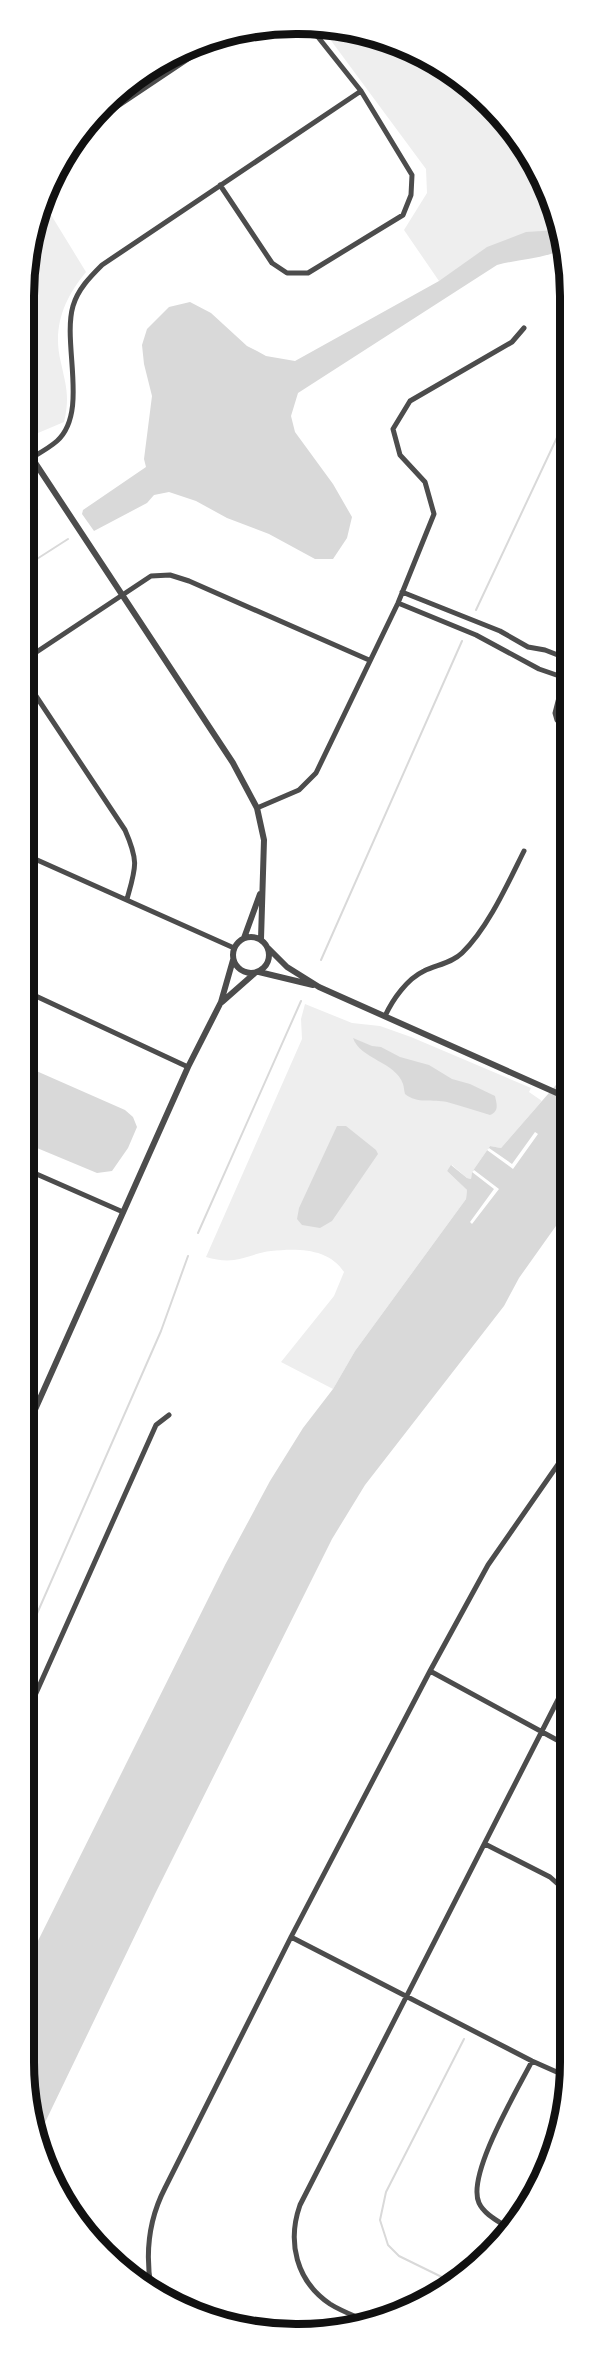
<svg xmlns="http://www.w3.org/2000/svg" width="594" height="2358" font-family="'Sofia Sans Condensed',sans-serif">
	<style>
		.green { fill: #eee }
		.water { fill: #d9d9d9 }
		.pier { fill: #fff }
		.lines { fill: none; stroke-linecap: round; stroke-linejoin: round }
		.stream { stroke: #d9d9d9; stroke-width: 2 }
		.minor { stroke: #4c4c4c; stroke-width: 5 }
		.tertiary { stroke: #4c4c4c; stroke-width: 6 }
		.rim { fill: none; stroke: #111; stroke-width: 8 }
	</style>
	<rect width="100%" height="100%" fill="#fff"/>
	<!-- green -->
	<path class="green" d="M333,26l85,26 72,52 52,73 18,58 -121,46 -35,-51 23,-37 -1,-24 -105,-142z
		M45,205l41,67c-22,27 -34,55 -25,91 5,23 9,34 3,59l-26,11 -12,-5v-167z
		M305,1004l47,19 28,3 31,11 120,51 -2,4 13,9 -41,47 -11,-2 -18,26 -1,7 -4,-1 -15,-13 -5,6 20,19 -1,9 -111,152 -22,38 -52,-27 53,-66 10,-24c-15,-24 -47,-24 -73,-21 -12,1 -24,7 -37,9 -9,1 -18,0 -28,-3l96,-218 -1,-20z"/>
	<!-- water -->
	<path class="water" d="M558,230l6,19c-22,10 -44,10 -67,16l-199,128 -7,23 4,16 38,52 19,33 -5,21 -14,21h-18l-46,-25 -42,-16 -31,-17 -27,-9 -15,3 -7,8 -53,28 -12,-17 1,-4 63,-43 -2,-8 8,-63 -8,-32 -2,-19 5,-16 22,-22 21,-5 21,11 36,33 10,5 9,5 29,5 144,-80 48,-34 39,-15z
		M353,1038l19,8 9,1 19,10 29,8 23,14 18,5 25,12c2,9 4,15 -5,19 -14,-4 -28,-9 -43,-13 -14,-3 -30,2 -42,-8 -1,-4 -1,-7 -2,-10 -7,-22 -43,-25 -50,-46z
		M25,1066l100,44 8,7 4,10 -9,21 -16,23 -15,2 -72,-30z
		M568,1067v142l-49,69 -15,28 -139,179 -33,54 -177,355 -116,241 -15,-74v-92l201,-404 45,-84 33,-53 30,-39 22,-38 111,-152 1,-9 -20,-19 4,-6 16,13 4,1 1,-7 18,-26 11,2 61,-70z
		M337,1126h9l30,24 2,4 -46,67 -12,7 -18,-3 -5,-6 2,-11z"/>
	<!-- pier -->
	<path class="pier" d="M535,1132l3,2 -25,35 -26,-19 2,-2 23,16z
		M474,1170l25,19 -27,35 -2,-2 24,-33 -22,-17z"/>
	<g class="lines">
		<!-- stream -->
		<path class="stream" d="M26,566l42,-27
			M476,610l92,-196
			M321,960l141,-319
			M198,1233l103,-232
			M25,1641l136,-310 27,-75
			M454,2283l-55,-27 -11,-11 -8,-25 6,-28 78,-153"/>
		<!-- minor -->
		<path class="minor" d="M97,120l127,-85
			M220,185l52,78 15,10h21l95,-58 8,-20 1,-20 -51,-84 -43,-54 -13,-9
			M26,461c10,-6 22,-12 31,-20 32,-29 5,-97 16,-135 5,-17 17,-29 29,-41l259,-174
			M402,592l98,39 28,16 17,3 23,9
			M398,603l78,32 63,34 29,10
			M26,659l125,-83 19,-1 19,6 180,79
			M26,681l99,149c14,32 11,37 2,69
			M568,715l-2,-12 2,-10
			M568,732l-11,-12 -2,-7 13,-51
			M257,808l42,-18 17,-17 82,-170 36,-89 -9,-32 -25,-27 -7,-26 17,-28 102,-59 12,-14
			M26,855l208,93
			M25,991l163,76
			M385,1016c8,-17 22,-37 39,-45 12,-6 28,-8 38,-18 26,-25 46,-70 62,-102
			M25,1169l98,43
			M430,1671l138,75
			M24,1720l132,-295 13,-10
			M485,1844l65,33 18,16
			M291,1937l241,124 36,16
			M507,2227c-9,-6 -23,-13 -28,-24 -13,-28 39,-114 53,-142
			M151,2287c-6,-35 -2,-68 14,-99l126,-251 139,-266 58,-106 80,-115
			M368,2322c-13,-6 -27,-11 -38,-18 -34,-23 -43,-62 -30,-99l268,-525"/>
		<!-- tertiary -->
		<path class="tertiary" d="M26,449l207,314 24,45 7,32 -3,99
			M233 955a18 18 0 1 1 36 0a18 18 0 1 1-36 0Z
			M244,938l16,-44
			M269,949l18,18 32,20 249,111
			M259,972l54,13
			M222,1002l33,-29
			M25,1432l163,-365 33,-65 12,-42"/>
	</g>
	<!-- crop -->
	<path d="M0 0H594V2358H0ZM296 34H298A262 262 0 0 1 560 296V2062A262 262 0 0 1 298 2324H296A262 262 0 0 1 34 2062V296A262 262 0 0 1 296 34Z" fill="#fff" fill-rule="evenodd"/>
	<path class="rim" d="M296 34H298A262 262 0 0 1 560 296V2062A262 262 0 0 1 298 2324H296A262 262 0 0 1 34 2062V296A262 262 0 0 1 296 34Z"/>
</svg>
